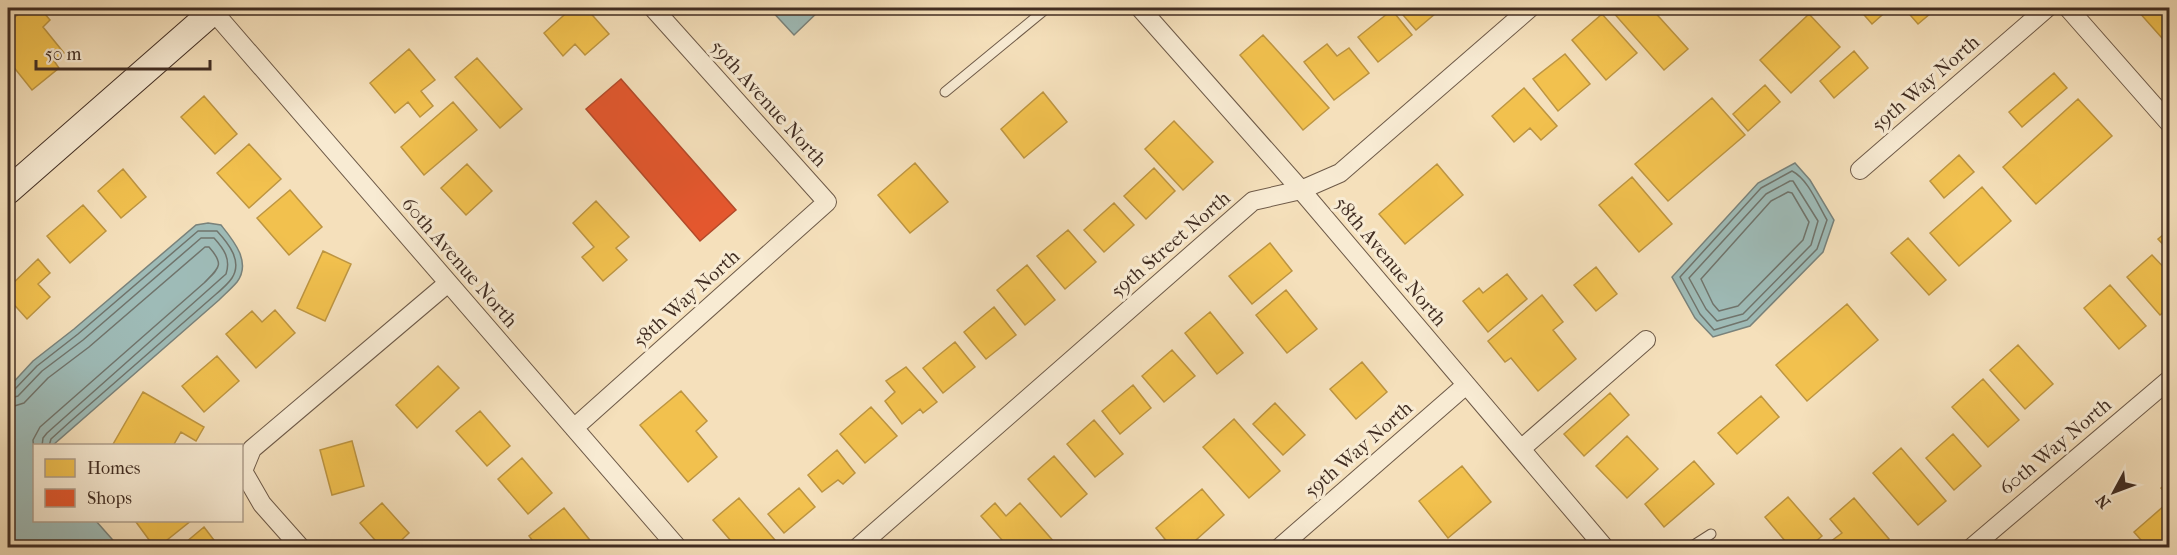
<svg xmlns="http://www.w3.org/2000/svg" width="2177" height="555" font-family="'IM FELL French Canon',serif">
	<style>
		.water { fill: #9ebbb7; stroke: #79827b; stroke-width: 1.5 }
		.homes { fill: #f2c14e; stroke: #bd9541; stroke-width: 1.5 }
		.shops { fill: #e4572e; stroke: #b34a2a; stroke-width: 1.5 }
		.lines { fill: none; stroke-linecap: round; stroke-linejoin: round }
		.shore { stroke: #70746c; stroke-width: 1.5 }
		.lane-casing { stroke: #6e5a48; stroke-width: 11 }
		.street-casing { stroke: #6e5a48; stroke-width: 20 }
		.secondary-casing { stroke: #412d22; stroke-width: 28 }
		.lane { stroke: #f8ebd3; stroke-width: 9 }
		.street { stroke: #f8ebd3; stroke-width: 18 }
		.secondary { stroke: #f8ebd3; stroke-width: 26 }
		.labels { text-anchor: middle; stroke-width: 6; stroke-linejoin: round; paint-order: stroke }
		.street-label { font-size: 20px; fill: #412d22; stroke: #f8ebd3 }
	</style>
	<rect width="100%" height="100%" fill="#f5e0bb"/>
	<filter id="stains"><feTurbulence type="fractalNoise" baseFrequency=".00333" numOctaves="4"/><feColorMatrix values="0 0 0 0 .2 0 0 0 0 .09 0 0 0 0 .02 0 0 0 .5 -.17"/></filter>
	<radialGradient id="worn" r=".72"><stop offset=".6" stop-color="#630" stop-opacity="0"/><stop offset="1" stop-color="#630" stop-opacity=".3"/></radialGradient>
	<!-- water -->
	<path class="water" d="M769,8h53l-28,27z
		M1795,163l15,17 24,40 -11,32 -73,74 -37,11 -18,-19 -23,-41 86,-94z
		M208,223l13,2c12,15 31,37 16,57 -5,6 -12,12 -18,18l-166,145 -19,1v74l62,1 23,26h-107l-4,-6v-153l25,-27 41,-32 122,-104z"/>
	<!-- homes -->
	<path class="homes" d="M26,8h14l10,12 -7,7 21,26 -10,8 5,7 -27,22 -24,-30v-37z
		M572,8h14l23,26 -24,21 -10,-11 -12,12 -19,-23z
		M1397,8h45l-26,22z
		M1614,8h37l37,41 -24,21 -53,-60z
		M1858,8h32l-18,16z
		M1904,8h33l-19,16z
		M2140,8h30v39l-33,-37z
		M1392,10l20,25 -34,27 -20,-25z
		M1602,14l35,39 -31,27 -34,-40z
		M1809,14l31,33 -49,46 -31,-33z
		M1263,35l66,73 -26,22 -63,-75z
		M1327,44l10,12 12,-8 20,25 -35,27 -30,-38z
		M409,49l26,31 -14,11 12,15 -13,11 -12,-15 -13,11 -25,-30z
		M1854,51l14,17 -34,30 -14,-17z
		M1565,54l25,30 -32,27 -25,-32z
		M477,58l45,51 -22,19 -45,-51z
		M2054,73l13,15 -45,39 -13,-15z
		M1765,85l15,17 -32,29 -15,-17z
		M1524,88l33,38 -16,14 -11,-12 -16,14 -22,-26z
		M1043,92l24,30 -43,36 -23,-29z
		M204,96l33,38 -22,20 -34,-37z
		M1712,98l33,37 -77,66 -33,-37z
		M2078,99l34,37 -76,68 -33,-37z
		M453,102l24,28 -53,45 -23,-28z
		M1174,121l39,41 -30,28 -38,-41z
		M249,144l32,35 -32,29 -32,-35z
		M1959,155l15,17 -30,26 -14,-17z
		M915,163l33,39 -38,31 -32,-38z
		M467,164l25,27 -26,24 -25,-27z
		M1437,164l26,31 -58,49 -26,-30z
		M1154,168l21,23 -29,28 -22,-23z
		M123,169l23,28 -25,21 -23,-27z
		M1632,177l40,47 -33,28 -40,-47z
		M1982,187l29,34 -52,45 -29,-33z
		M290,190l32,37 -33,28 -32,-37z
		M596,201l33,36 -13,11 11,12 -24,21 -21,-24 12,-10 -21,-24z
		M1114,203l20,22 -30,27 -20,-22z
		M83,205l23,26 -36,32 -23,-27z
		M2170,229v23l-12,-13z
		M1068,230l28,32 -31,27 -28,-33z
		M1908,238l38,42 -17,15 -38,-42z
		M1270,243l22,28 -40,33 -23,-28z
		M323,251l28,13 -26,57 -28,-13z
		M2152,255l18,19v33l-10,8 -33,-38z
		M38,259l12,14 -12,11 12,13 -23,22 -19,-21v-10z
		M1027,265l28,35 -30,25 -28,-35z
		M1596,267l21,27 -21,17 -22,-26z
		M1507,274l20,25 -39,33 -25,-31 16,-13 4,5z
		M2110,285l36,41 -27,23 -35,-41z
		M1286,290l31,39 -30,24 -31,-38z
		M1542,295l21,27 -10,8 23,29 -38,32 -27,-33 -6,4 -17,-21z
		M1847,304l31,36 -71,61 -31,-36z
		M994,307l22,28 -30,24 -22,-27z
		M275,310l20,23 -39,35 -30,-34 26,-23 10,11z
		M1210,312l33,41 -26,21 -32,-41z
		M955,342l20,25 -32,26 -20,-25z
		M2018,345l35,39 -28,25 -35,-39z
		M1172,350l23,26 -31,26 -22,-26z
		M217,356l22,25 -35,31 -22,-26z
		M1362,362l25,30 -31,27 -26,-30z
		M438,366l21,22 -42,40 -21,-23z
		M906,367l31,35 -14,11 -3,-4 -18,15 -17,-23 10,-9 -9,-11z
		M1983,379l36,41 -31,27 -36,-40z
		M1133,385l18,23 -31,26 -18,-23z
		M681,391l26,30 -11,10 21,26 -29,25 -48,-57z
		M143,392l61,35 -8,14 -15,-9 -8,14h-61z
		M1610,393l19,22 -45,41 -20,-22z
		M1761,396l18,21 -42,37 -19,-21z
		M1275,403l30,32 -22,20 -30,-31z
		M871,407l26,29 -32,27 -25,-29z
		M480,411l30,35 -23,20 -31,-35z
		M1234,419l46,52 -31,27 -46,-51z
		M1094,420l29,34 -28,23 -28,-33z
		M1953,434l28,32 -27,24 -28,-32z
		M1627,436l31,33 -31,29 -31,-32z
		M352,441l12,45 -32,9 -12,-45z
		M1901,448l45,53 -28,24 -45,-52z
		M837,450l18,23 -12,11 -5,-4 -16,12 -14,-17z
		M1054,456l33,38 -26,23 -33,-38z
		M522,458l30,35 -24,21 -30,-35z
		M1694,461l20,23 -50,43 -19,-23z
		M1462,466l29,36 -43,36 -29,-37z
		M2170,481v16l-9,-9z
		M799,488l16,19 -31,26 -16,-19z
		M1202,489l22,26 -37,33h-15l-16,-20z
		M1788,497l34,39 -14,12h-17l-26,-31z
		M739,498l42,49 -1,1h-43l-24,-28z
		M1854,498l35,41 -9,9h-46l-4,-6 12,-9 -12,-14z
		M382,503l27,30 -16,15h-11l-22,-25z
		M995,503l11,13 14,-13 35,40 -6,5h-40l-28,-32z
		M2165,505l5,5v37l-22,1 -14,-16z
		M564,508l29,36 -5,4h-50l-9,-12z
		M138,520h54l-35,28h-2l-19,-26z
		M204,527l16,21h-41z"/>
	<!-- shops -->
	<path class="shops" d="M621,79l115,131 -36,31 -114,-132z"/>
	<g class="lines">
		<!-- shore -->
		<path class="shore" d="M1792,171c16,8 26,34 35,49l-10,29 -70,71 -33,10 -14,-16 -20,-37 81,-89z
			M1790,181h3l25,40 -7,24 -68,69 -26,7 -11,-12 -17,-31 77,-84z
			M1788,192l4,1 17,29 -6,18 -65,66 -19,5 -6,-7 -12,-25 70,-78z
			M8,391l6,-1 23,-24 41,-32 120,-103h19c11,12 26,30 15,47 -4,6 -11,12 -17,17l-143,125 -21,19 -2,7
			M8,399l10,-3 24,-25 41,-31 118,-102h13c10,11 17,21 12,36l-179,159 -4,5 -1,8
			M8,408l16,-5 24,-25 41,-31 116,-100h4c16,18 10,21 -5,36l-164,144 -7,13 1,13"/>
		<defs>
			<path id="lane" d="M945,92l102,-84
				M1689,548l22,-14"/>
			<path id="street" d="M208,8l5,3 465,537
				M1140,8l161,182 304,358
				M2068,8l102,116
				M1860,170l187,-162
				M574,428l253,-226 -174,-194
				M1521,449l125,-109
				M301,548l-39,-44 -19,-33 9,-22 196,-166
				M857,548l396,-347 48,-11 39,-17 190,-165
				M1279,548l187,-163
				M1971,548l199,-169"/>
			<path id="secondary" d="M8,191l209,-183"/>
		</defs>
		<!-- lane casing -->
		<use href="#lane" class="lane-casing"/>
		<!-- street casing -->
		<use href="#street" class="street-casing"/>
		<!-- secondary casing -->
		<use href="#secondary" class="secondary-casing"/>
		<!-- lane -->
		<use href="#lane" class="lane"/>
		<!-- street -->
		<use href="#street" class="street"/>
		<!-- secondary -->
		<use href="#secondary" class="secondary"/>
	</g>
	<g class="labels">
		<!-- street labels -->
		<g class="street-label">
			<text transform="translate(1925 83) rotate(-41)" y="7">59th Way North</text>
			<text transform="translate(769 103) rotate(48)" y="7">59th Avenue North</text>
			<text transform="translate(1170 244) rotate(-41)" y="7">59th Street North</text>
			<text transform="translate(1391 261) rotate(50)" y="7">58th Avenue North</text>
			<text transform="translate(460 262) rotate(49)" y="7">60th Avenue North</text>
			<text transform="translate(686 298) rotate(-42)" y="7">58th Way North</text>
			<text transform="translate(2055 446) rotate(-40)" y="7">60th Way North</text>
			<text transform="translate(1358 449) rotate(-41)" y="7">59th Way North</text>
		</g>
	</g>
	<!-- margin -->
	<rect width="2177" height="555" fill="none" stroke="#f5e0bb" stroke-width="30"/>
	<rect x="9" y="9" width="2159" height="537" fill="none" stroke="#412d22" stroke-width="3"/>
	<rect x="15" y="15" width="2147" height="525" fill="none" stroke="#412d22" stroke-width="1.5"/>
	<!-- legend -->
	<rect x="33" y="444" width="210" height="78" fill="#f8ebd3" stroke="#af9f8c" stroke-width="1.5"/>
	<rect x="45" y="459" width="30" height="18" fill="#f2c14e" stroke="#af9f8c" stroke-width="1.5"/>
	<text x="87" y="474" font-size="18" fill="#412d22">Homes</text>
	<rect x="45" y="489" width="30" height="18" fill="#e4572e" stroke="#af9f8c" stroke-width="1.5"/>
	<text x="87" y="504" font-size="18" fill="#412d22">Shops</text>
	<!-- north arrow -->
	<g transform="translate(2114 492) rotate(229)" stroke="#f8ebd3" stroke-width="4.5" paint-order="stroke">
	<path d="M0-4.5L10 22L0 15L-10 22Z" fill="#412d22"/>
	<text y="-9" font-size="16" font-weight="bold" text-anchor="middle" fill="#412d22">N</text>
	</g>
	<!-- scale -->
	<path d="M36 60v9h174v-9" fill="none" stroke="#412d22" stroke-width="3"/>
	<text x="45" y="60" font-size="18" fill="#412d22" stroke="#f8ebd3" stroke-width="4.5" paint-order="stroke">50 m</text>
	<rect width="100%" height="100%" filter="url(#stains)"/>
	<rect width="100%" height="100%" fill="url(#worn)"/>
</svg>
